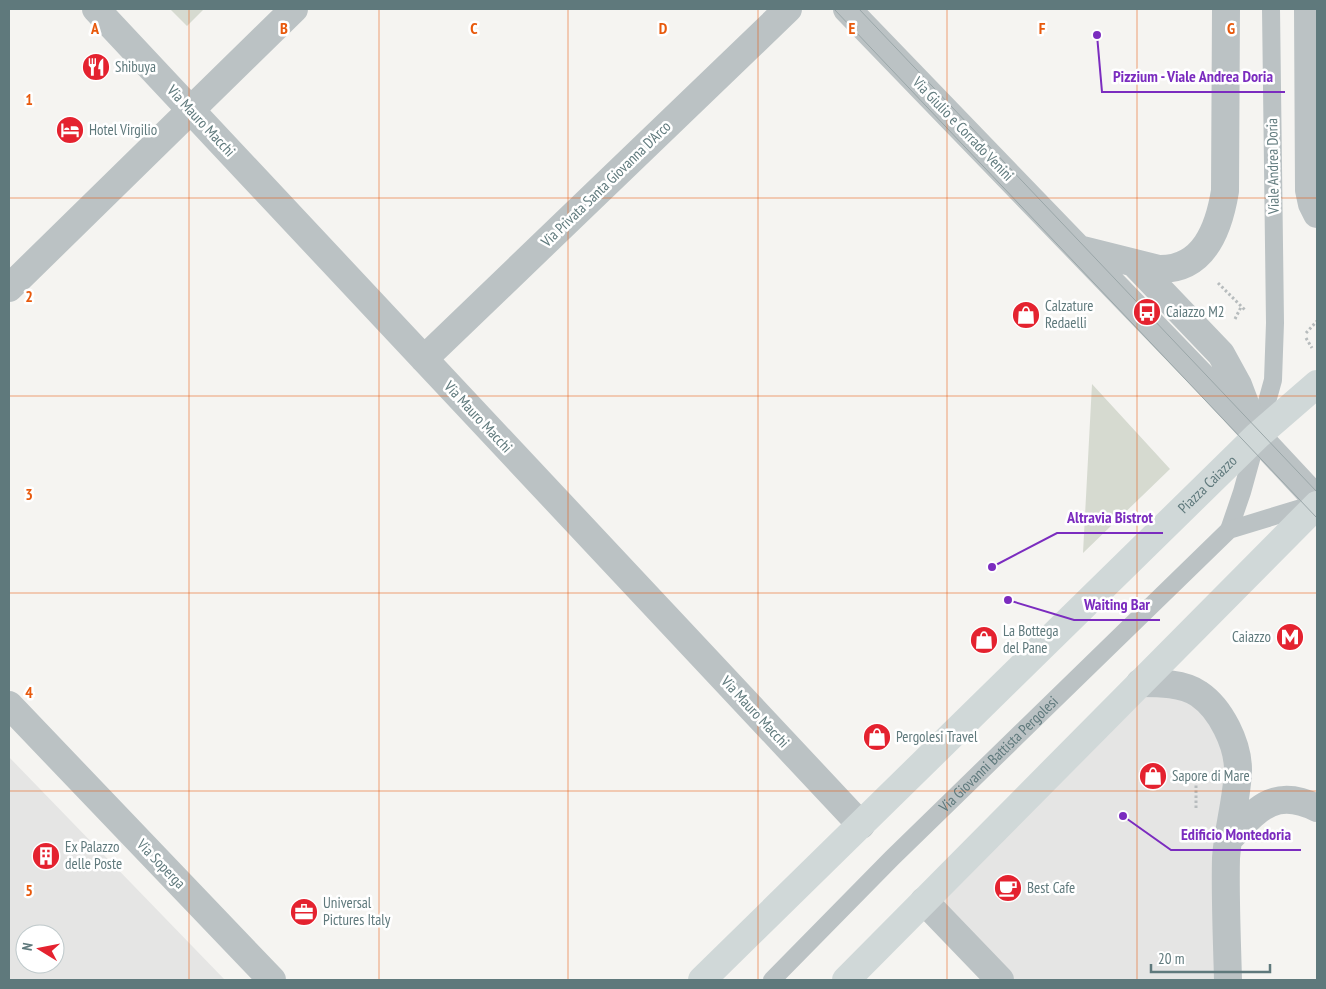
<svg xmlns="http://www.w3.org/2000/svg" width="1326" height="989" font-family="'PT Sans Narrow',sans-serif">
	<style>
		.built { fill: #e5e5e4; fill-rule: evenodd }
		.green { fill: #d6dad0 }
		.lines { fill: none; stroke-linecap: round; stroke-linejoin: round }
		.path { stroke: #b7bcbd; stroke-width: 3; stroke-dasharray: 2.5 2.5; stroke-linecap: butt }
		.lane { stroke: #bbc2c4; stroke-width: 18 }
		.street { stroke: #bbc2c4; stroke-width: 28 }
		.secondary { stroke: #d0d8d8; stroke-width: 28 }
		.tram { stroke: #9aa6a8; stroke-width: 1 }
		.grid { fill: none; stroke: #e8590c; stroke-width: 1; stroke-opacity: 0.55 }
		.labels { text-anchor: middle; stroke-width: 5; stroke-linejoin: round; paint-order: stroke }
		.poi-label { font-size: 15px; fill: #5f797c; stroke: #fff; text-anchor: start }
		.street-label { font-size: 15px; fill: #5f797c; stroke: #fff }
		.grid-label { font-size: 16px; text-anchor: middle; font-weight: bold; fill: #e8590c; stroke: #fff; stroke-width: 5; stroke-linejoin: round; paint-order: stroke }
		.leader { fill: none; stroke: #7b2cbf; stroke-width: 2 }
		.callout-dot { fill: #7b2cbf; stroke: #fff; stroke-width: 2 }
		.callout-label { font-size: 16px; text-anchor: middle; font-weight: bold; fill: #7b2cbf; stroke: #fff; stroke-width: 5; stroke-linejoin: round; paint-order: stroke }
	</style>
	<rect width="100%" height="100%" fill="#f5f4f1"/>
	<!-- built -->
	<path class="built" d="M1150,693l38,1 41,49 -4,237h-220l-71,-75z
		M9,757l216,223h-216zM25,934h30v30h-30z"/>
	<!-- green -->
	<path class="green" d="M170,9h34l-17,17z
		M1092,384l78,85 -87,84z"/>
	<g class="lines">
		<!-- path -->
		<path class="path" d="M1218,283l27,27
			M1235,319l6,-12
			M1306,333l11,-12
			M1306,338l6,10
			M1196,808v-36"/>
		<!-- lane -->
		<g class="lane">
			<path d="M1229,530l13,-38 31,-112 2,-57 -4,-314"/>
			<path id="s1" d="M772,980l120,-122 337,-328 85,-26"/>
		</g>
		<!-- street -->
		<path class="street" d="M96,9l765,816
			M847,9l361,374 109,117
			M1308,9l1,181 3,14 5,10
			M1079,249l80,20c45,1 60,-41 66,-78l1,-182
			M1134,263l87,91 17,31 14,37
			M9,288l285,-279
			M424,359l364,-350
			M1140,683c18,0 44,0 59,11 22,15 39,50 39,76 -1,30 -10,58 -12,88 -1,40 1,82 2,122
			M9,705l263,275
			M1228,840c28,-29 45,-54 89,-32
			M924,901l76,79"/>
		<!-- secondary -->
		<g class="secondary">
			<path id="s2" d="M702,980l555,-544 60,-52"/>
			<path d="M846,980l471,-475"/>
		</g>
		<!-- tram -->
		<path class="tram" d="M834,9l483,509
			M859,9l458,483"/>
	</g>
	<!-- grid -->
	<path class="grid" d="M189,9v971M379,9v971M568,9v971M758,9v971M947,9v971M1137,9v971M9,198h1308M9,396h1308M9,593h1308M9,791h1308"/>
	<!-- icons -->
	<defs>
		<symbol id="restaurant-disc" viewBox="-11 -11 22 22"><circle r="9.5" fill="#e4222f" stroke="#fff"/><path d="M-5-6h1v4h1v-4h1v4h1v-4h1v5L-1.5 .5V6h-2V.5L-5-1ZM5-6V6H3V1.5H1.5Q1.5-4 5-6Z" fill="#fff"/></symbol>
		<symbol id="hotel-disc" viewBox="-11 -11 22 22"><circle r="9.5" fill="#e4222f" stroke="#fff"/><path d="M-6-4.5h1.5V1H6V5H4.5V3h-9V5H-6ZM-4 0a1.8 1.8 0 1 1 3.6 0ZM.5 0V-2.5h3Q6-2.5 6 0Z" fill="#fff"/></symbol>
		<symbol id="bus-disc" viewBox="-11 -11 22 22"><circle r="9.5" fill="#e4222f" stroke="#fff"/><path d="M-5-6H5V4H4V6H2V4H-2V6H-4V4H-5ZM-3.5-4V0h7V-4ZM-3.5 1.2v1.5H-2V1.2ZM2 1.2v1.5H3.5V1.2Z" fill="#fff"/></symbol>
		<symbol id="shop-disc" viewBox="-11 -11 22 22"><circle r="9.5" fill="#e4222f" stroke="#fff"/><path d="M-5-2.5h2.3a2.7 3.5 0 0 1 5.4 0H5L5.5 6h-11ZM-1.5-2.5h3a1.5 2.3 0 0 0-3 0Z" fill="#fff"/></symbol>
		<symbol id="metro-disc" viewBox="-11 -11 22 22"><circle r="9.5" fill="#e4222f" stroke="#fff"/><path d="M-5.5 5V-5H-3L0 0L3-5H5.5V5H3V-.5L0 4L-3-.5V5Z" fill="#fff"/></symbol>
		<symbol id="building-disc" viewBox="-11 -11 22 22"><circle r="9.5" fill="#e4222f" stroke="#fff"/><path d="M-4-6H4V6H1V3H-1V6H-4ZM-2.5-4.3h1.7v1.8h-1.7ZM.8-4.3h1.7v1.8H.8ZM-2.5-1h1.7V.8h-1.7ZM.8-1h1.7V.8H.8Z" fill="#fff"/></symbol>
		<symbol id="cafe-disc" viewBox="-11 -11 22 22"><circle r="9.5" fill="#e4222f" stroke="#fff"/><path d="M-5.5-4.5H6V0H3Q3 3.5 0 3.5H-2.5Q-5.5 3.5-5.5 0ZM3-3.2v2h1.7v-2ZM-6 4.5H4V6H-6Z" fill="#fff"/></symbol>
		<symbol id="office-disc" viewBox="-11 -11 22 22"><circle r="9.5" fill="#e4222f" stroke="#fff"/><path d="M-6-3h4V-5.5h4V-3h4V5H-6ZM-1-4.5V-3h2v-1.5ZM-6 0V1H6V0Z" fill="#fff"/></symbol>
	</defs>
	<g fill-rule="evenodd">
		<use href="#restaurant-disc" x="80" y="51" width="32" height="32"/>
		<use href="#hotel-disc" x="54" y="114" width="32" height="32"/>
		<use href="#bus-disc" x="1131" y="296" width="32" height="32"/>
		<use href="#shop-disc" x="1010" y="299" width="32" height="32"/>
		<use href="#metro-disc" x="1274" y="621" width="32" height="32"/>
		<use href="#shop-disc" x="968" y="624" width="32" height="32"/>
		<use href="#shop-disc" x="861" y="721" width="32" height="32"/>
		<use href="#shop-disc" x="1137" y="760" width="32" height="32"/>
		<use href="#building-disc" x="30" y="840" width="32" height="32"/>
		<use href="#cafe-disc" x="992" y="872" width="32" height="32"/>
		<use href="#office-disc" x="288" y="896" width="32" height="32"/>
	</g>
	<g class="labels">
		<!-- poi labels -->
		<g class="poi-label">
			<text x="115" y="72">Shibuya</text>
			<text x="89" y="135">Hotel Virgilio</text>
			<text x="1045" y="311">Calzature<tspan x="1045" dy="17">Redaelli</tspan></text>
			<text x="1166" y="317">Caiazzo M2</text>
			<text x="1003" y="636">La Bottega<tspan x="1003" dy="17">del Pane</tspan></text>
			<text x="1271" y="642" text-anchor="end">Caiazzo</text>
			<text x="896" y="742">Pergolesi Travel</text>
			<text x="1172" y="781">Sapore di Mare</text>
			<text x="65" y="852">Ex Palazzo<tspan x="65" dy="17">delle Poste</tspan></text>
			<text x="1027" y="893">Best Cafe</text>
			<text x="323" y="908">Universal<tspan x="323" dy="17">Pictures Italy</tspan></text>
		</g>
		<!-- street labels -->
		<g class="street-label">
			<text transform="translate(201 121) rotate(47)" y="5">Via Mauro Macchi</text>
			<text transform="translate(963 129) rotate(46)" y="5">Via Giulio e Corrado Venini</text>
			<text transform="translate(1273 166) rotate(-91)" y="5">Viale Andrea Doria</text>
			<text transform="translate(606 184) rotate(-44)" y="5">Via Privata Santa Giovanna D'Arco</text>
			<text transform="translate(478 417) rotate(47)" y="5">Via Mauro Macchi</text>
			<text dy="5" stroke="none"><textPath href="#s2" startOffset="708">Piazza Caiazzo</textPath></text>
			<text transform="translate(755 712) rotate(47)" y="5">Via Mauro Macchi</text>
			<text dy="5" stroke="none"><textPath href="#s1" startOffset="320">Via Giovanni Battista Pergolesi</textPath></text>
			<text transform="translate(161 864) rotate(46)" y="5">Via Soperga</text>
		</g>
	</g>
	<g class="grid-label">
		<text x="95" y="34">A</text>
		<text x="284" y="34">B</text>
		<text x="474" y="34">C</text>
		<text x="663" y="34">D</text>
		<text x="852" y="34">E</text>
		<text x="1042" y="34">F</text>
		<text x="1231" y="34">G</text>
		<text x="29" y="105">1</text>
		<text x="29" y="302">2</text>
		<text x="29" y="500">3</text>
		<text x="29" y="698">4</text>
		<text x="29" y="896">5</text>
	</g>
	<!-- callouts -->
	<path class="leader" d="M1097 35L1102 92H1285M992 567L1057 533H1163M1008 600L1074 620H1160M1123 816L1171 850H1301"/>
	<g class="callout-dot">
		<circle cx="1097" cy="35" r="5"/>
		<circle cx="992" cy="567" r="5"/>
		<circle cx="1008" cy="600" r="5"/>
		<circle cx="1123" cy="816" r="5"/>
	</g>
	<g class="callout-label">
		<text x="1193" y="82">Pizzium - Viale Andrea Doria</text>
		<text x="1110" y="523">Altravia Bistrot</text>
		<text x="1117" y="610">Waiting Bar</text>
		<text x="1236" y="840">Edificio Montedoria</text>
	</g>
	<!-- border -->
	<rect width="1326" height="989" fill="none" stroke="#5f797c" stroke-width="20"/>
	<!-- north arrow -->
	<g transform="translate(40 949) rotate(280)"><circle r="24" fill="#ffffff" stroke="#bfc9cb"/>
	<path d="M0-4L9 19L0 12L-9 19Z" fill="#e4222f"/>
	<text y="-8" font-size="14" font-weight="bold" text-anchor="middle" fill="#5f797c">N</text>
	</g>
	<!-- scale -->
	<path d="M1151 964v8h119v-8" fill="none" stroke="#5f797c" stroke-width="2.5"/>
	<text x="1158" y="964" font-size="15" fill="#5f797c" stroke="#ffffff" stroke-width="4" paint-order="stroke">20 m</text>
</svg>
